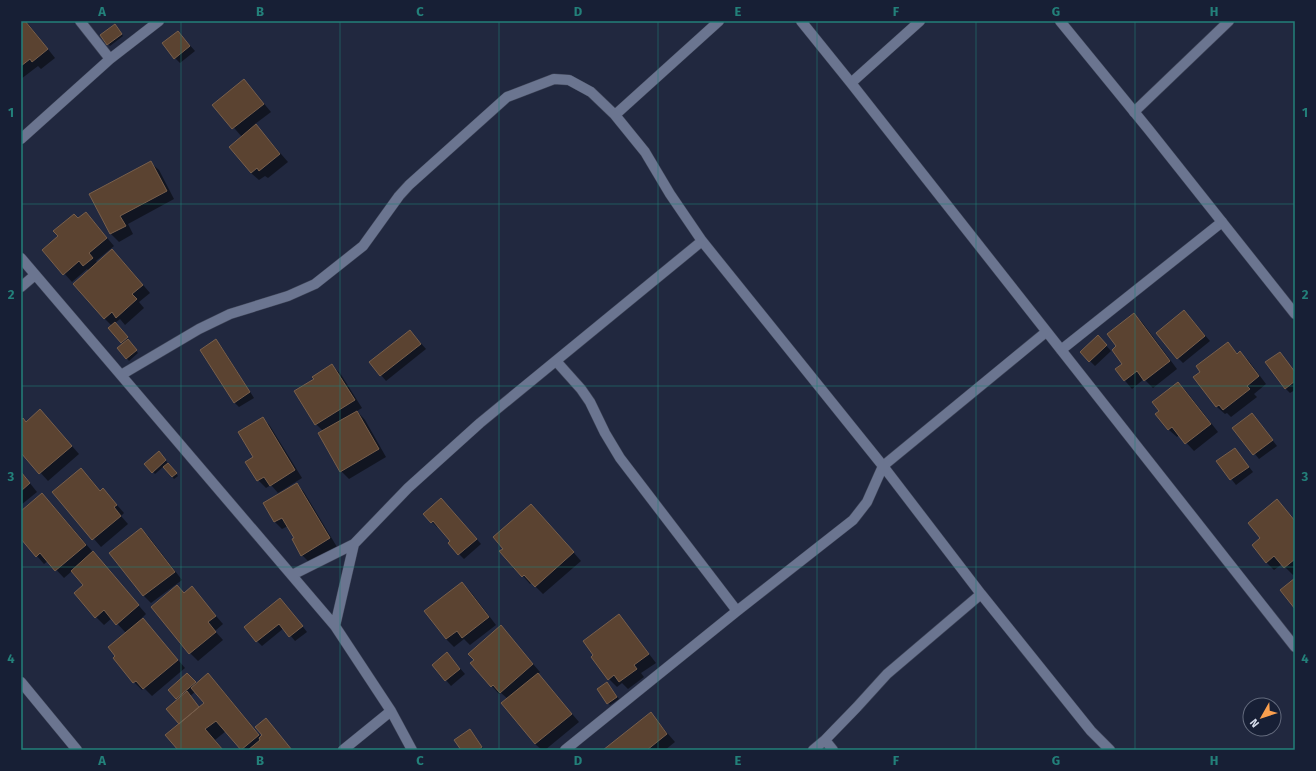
<svg xmlns="http://www.w3.org/2000/svg" width="1316" height="771" font-family="'Fira Sans',sans-serif">
	<style>
		.shadow { fill: #0007; fill-rule: evenodd }
		.building { fill: #5b4331; stroke: #785f4c }
		.lines { fill: none; stroke-linecap: round; stroke-linejoin: round }
		.minor-casing { stroke: #3f4558; stroke-width: 11 }
		.tertiary-casing { stroke: #3f4558; stroke-width: 11 }
		.minor { stroke: #6b7590; stroke-width: 10 }
		.tertiary { stroke: #6b7590; stroke-width: 10 }
		.grid { fill: none; stroke: #23807a; stroke-width: 1; stroke-opacity: 0.55 }
		.neatline { fill: none; stroke: #23807a; stroke-width: 1.5 }
		.grid-label { font-size: 13px; text-anchor: middle; font-weight: bold; fill: #23807a }
	</style>
	<rect width="100%" height="100%" fill="#21283f"/>
	<!-- shadow -->
	<path class="shadow" d="M21,21h4l4,4 26,33 -14,11 -3,-3 -17,13z
		M117,28l6,8 -13,10 -2,-2z
		M178,32l17,19 -15,12 -5,-5z
		M244,80l27,32 -16,12 33,38 -20,16 -3,-2 -6,4 -8,-7 -9,-36 -28,-32z
		M151,163l8,7 15,29 -46,25 5,10 -14,8 -8,-8 -21,-39z
		M79,219l14,2 21,25 -18,15 2,2 22,-5 30,35 -11,9 5,6 -19,17 -5,-6 -5,4 14,17 -1,1 10,12 -9,8 -11,-13 5,-4 -14,-16 3,-2 -8,-8 -15,-47 -2,-2 -15,13 -29,-32z
		M1184,311l26,30 -27,22 -5,-5z
		M1134,315l8,7 35,47 -24,19 -9,-9 -12,10 -16,-19 8,-6 -6,-18z
		M410,331l16,18 -40,32 -16,-19z
		M216,341l5,5 33,52 -15,9 -5,-5z
		M1103,342l8,9 -16,15 -14,-14z
		M1228,343l10,11 2,-1 8,7 18,24 -12,10 3,3 -26,20 -4,-4 -2,1 -8,-7 -23,-30 7,-5z
		M1280,353l15,19v18l-5,3 -5,-5z
		M332,366l8,7 22,35 -5,3 8,9 21,37 -37,22 -8,-8 -18,-40 -7,-7z
		M1178,383l8,8 32,41 -24,19 -15,-16 -2,2 -8,-7 -12,-16 3,-3z
		M1252,414l25,32 -18,13 -25,-31z
		M263,418l7,8 32,52 -24,15 -7,-8 -5,3 -8,-8 -4,-23z
		M48,419l31,35 -31,27 -27,-30v-29l6,1z
		M1235,449l18,23 -17,13 -19,-24z
		M159,452l19,24 -4,3 -10,-13 -9,8 -9,-10z
		M21,472l16,20 -16,13z
		M89,477l12,15 2,-2 8,8 13,15 -3,3 7,8 -27,23 -47,-54z
		M297,484l7,8 33,55 -27,16 -8,-8 -7,-17 -7,-12 -6,3 -7,-7z
		M1277,501l18,20v52l-2,2 -11,-11 -8,6 -8,-8 -5,-23z
		M50,502l96,112 -4,4 43,50 -33,28 -8,-8 -2,2 -8,-8 -8,-49 -14,-15 -8,7 -8,-8 -12,-31 -12,-15 -8,7 -16,-17 -4,3 -23,-26v-26z
		M446,504l35,40 -17,15 -5,-5 -8,-13 -13,-15 -1,1 -5,-5z
		M539,513l42,48 -38,33 -11,-11 -2,1 -7,-8z
		M141,529l8,8 33,43 -31,23 -7,-7 -33,-43z
		M462,583l8,8 26,34 -26,20 -6,-6 -10,8 -8,-8 -21,-28z
		M192,588l31,36 -8,7 8,9 -25,21 -8,-8 -5,-59z
		M285,604l22,28 -12,9 -11,-13 -22,18 -5,-5z
		M619,616l7,8 30,39 -15,10 3,4 -16,12 -6,-6 -5,4 -8,-8z
		M508,635l32,37 -2,2 41,48 -34,28h-3l-7,-6 -27,-45 -7,-6 -2,1 -27,-30z
		M452,659l13,15 -14,12 -18,-21z
		M187,674l10,10 11,-9 10,10 44,53 4,-18 26,30h-50l-16,-19 -11,9 8,10h-44l1,-26 -2,-24 -9,-10zM195,692l10,11 -5,5 -10,-12z
		M609,686l10,13 -9,6 -2,-2z
		M651,714l24,28 -10,8h-60z
		M470,731l5,5 9,14h-21z"/>
	<!-- building -->
	<path class="building" d="M21,21h4l23,28 -16,13 -2,-3 -9,7z
		M115,24l7,10 -15,11 -7,-10z
		M178,31l12,15 -16,13 -12,-16z
		M244,79l20,25 -32,25 -20,-24z
		M256,124l24,30 -21,17 -2,-3 -6,5 -22,-26z
		M151,161l16,30 -47,25 6,10 -16,8 -21,-40z
		M86,212l21,26 -18,15 4,5 -10,8 -4,-5 -16,14 -21,-25 16,-14 -5,-5 21,-17 4,4z
		M112,249l31,36 -11,9 5,5 -21,19 -4,-6 -8,7 -31,-35z
		M1184,310l21,26 -28,23 -21,-26z
		M1134,313l36,48 -26,20 -7,-10 -13,10 -9,-12 7,-5 -10,-14 4,-4 -9,-12z
		M115,322l13,15 -7,6 -13,-15z
		M410,330l11,14 -41,32 -11,-14z
		M1098,335l9,10 -18,17 -9,-10z
		M128,339l9,11 -11,9 -9,-11z
		M216,339l34,53 -16,11 -34,-53z
		M1228,342l9,12 3,-3 19,25 -12,10 3,3 -27,21 -4,-5 -3,2 -23,-30 7,-5 -4,-6z
		M1280,352l15,20v9l-10,8 -20,-27z
		M332,364l23,36 -40,25 -21,-34 20,-12 -2,-2z
		M1178,382l33,42 -26,20 -13,-17 -4,3 -13,-16 4,-3 -7,-9z
		M40,409l32,37 -33,28 -18,-21v-33l2,-2 3,4z
		M357,411l22,38 -39,23 -22,-39z
		M1252,413l21,27 -20,15 -21,-27z
		M263,417l32,53 -25,16 -6,-9 -7,4 -12,-19 8,-5 -15,-25z
		M1235,448l14,19 -19,13 -14,-19z
		M159,451l7,9 -14,13 -8,-9z
		M168,463l9,10 -5,4 -9,-10z
		M81,468l19,23 3,-3 14,17 -3,2 7,9 -29,24 -40,-48z
		M21,472l9,11 -9,8z
		M297,483l33,55 -29,18 -9,-17 2,-1 -12,-20 -8,4 -11,-19z
		M42,493l44,52 -31,26 -15,-18 -4,4 -15,-18v-28z
		M441,498l36,41 -19,16 -10,-12 2,-2 -17,-20 -2,2 -8,-9z
		M1277,499l18,22v38l-11,9 -10,-12 -8,7 -14,-18 8,-7 -12,-15z
		M531,504l43,48 -39,35 -11,-12 -2,2 -23,-26 4,-2 -10,-12z
		M141,528l34,44 -32,24 -34,-43z
		M93,551l46,54 -23,20 -12,-15 -9,8 -21,-25 9,-8 -12,-14z
		M1295,578v31l-15,-19z
		M462,582l27,35 -27,21 -5,-7 -11,8 -22,-28z
		M177,585l7,8 8,-7 24,30 -8,6 8,10 -27,22 -38,-47z
		M280,598l23,28 -14,11 -10,-13 -23,18 -12,-15z
		M619,614l30,40 -15,11 3,4 -18,13 -5,-7 -6,5 -17,-23 2,-2 -10,-14z
		M143,618l35,42 -35,29 -7,-8 -3,2 -20,-25 2,-2 -7,-9z
		M501,625l32,39 -33,29 -7,-8 -2,2 -21,-24 4,-3 -6,-6z
		M447,652l13,17 -15,12 -13,-16z
		M187,673l9,9 -20,17 -8,-9z
		M208,673l51,62 -18,15 -25,-29 -11,8 18,21h-45l-13,-15 39,-32 -13,-15z
		M538,673l34,41 -37,30 -34,-41z
		M607,682l10,15 -10,7 -10,-15z
		M187,691l12,16 -20,17 -13,-15z
		M651,712l16,22 -20,16h-44z
		M266,718l26,32h-44l12,-10 -1,-2 3,-3 -7,-8z
		M470,729l12,18 -4,3h-17l-7,-10z"/>
	<g class="lines">
		<defs>
			<path id="minor" d="M80,21l30,38
				M801,21l50,62 444,564
				M851,83l69,-62
				M1134,112l95,-91
				M615,115l104,-94
				M21,139l89,-80 49,-38
				M21,258l314,368 56,85 21,39
				M21,287l14,-12
				M1061,350l161,-128
				M556,361l25,28 9,13 15,31 15,25 117,153
				M121,375l78,-46 31,-15 58,-18 27,-12 48,-38 36,-50 10,-11 98,-88 47,-18 15,1 22,12 24,23 30,37 25,42 32,47 181,225 98,128 110,137 19,19
				M292,575l62,-31 54,-56 72,-65 222,-182
				M335,626l19,-82
				M21,682l56,68
				M825,740l8,10
				M343,750l48,-39
				M565,750l172,-139 116,-91 14,-18 16,-36 163,-134
				M813,750l12,-10 32,-33 30,-33 94,-80"/>
			<path id="tertiary" d="M1060,21l89,109 146,184"/>
		</defs>
		<!-- minor casing -->
		<use href="#minor" class="minor-casing"/>
		<!-- tertiary casing -->
		<use href="#tertiary" class="tertiary-casing"/>
		<!-- minor -->
		<use href="#minor" class="minor"/>
		<!-- tertiary -->
		<use href="#tertiary" class="tertiary"/>
	</g>
	<!-- grid -->
	<path class="grid" d="M181,21v729M340,21v729M499,21v729M658,21v729M817,21v729M976,21v729M1135,21v729M21,204h1274M21,386h1274M21,567h1274"/>
	<!-- border -->
	<rect width="1316" height="771" fill="none" stroke="#171f35" stroke-width="44"/>
	<!-- north arrow -->
	<g transform="translate(1262 717) rotate(231)"><circle r="19" fill="#171f35" stroke="#636a7d"/>
	<path d="M0-3L7 15L0 10L-7 15Z" fill="#fa9f4e"/>
	<text y="-6" font-size="11" font-weight="bold" text-anchor="middle" fill="#d4dae9">N</text>
	</g>
	<rect x="22" y="22" width="1272" height="727" class="neatline"/>
	<g class="grid-label">
		<text x="102" y="16">A</text>
		<text x="260" y="16">B</text>
		<text x="420" y="16">C</text>
		<text x="578" y="16">D</text>
		<text x="738" y="16">E</text>
		<text x="896" y="16">F</text>
		<text x="1056" y="16">G</text>
		<text x="1214" y="16">H</text>
		<text x="11" y="117">1</text>
		<text x="1305" y="117">1</text>
		<text x="11" y="299">2</text>
		<text x="1305" y="299">2</text>
		<text x="11" y="481">3</text>
		<text x="1305" y="481">3</text>
		<text x="11" y="663">4</text>
		<text x="1305" y="663">4</text>
		<text x="102" y="765">A</text>
		<text x="260" y="765">B</text>
		<text x="420" y="765">C</text>
		<text x="578" y="765">D</text>
		<text x="738" y="765">E</text>
		<text x="896" y="765">F</text>
		<text x="1056" y="765">G</text>
		<text x="1214" y="765">H</text>
	</g>
</svg>
